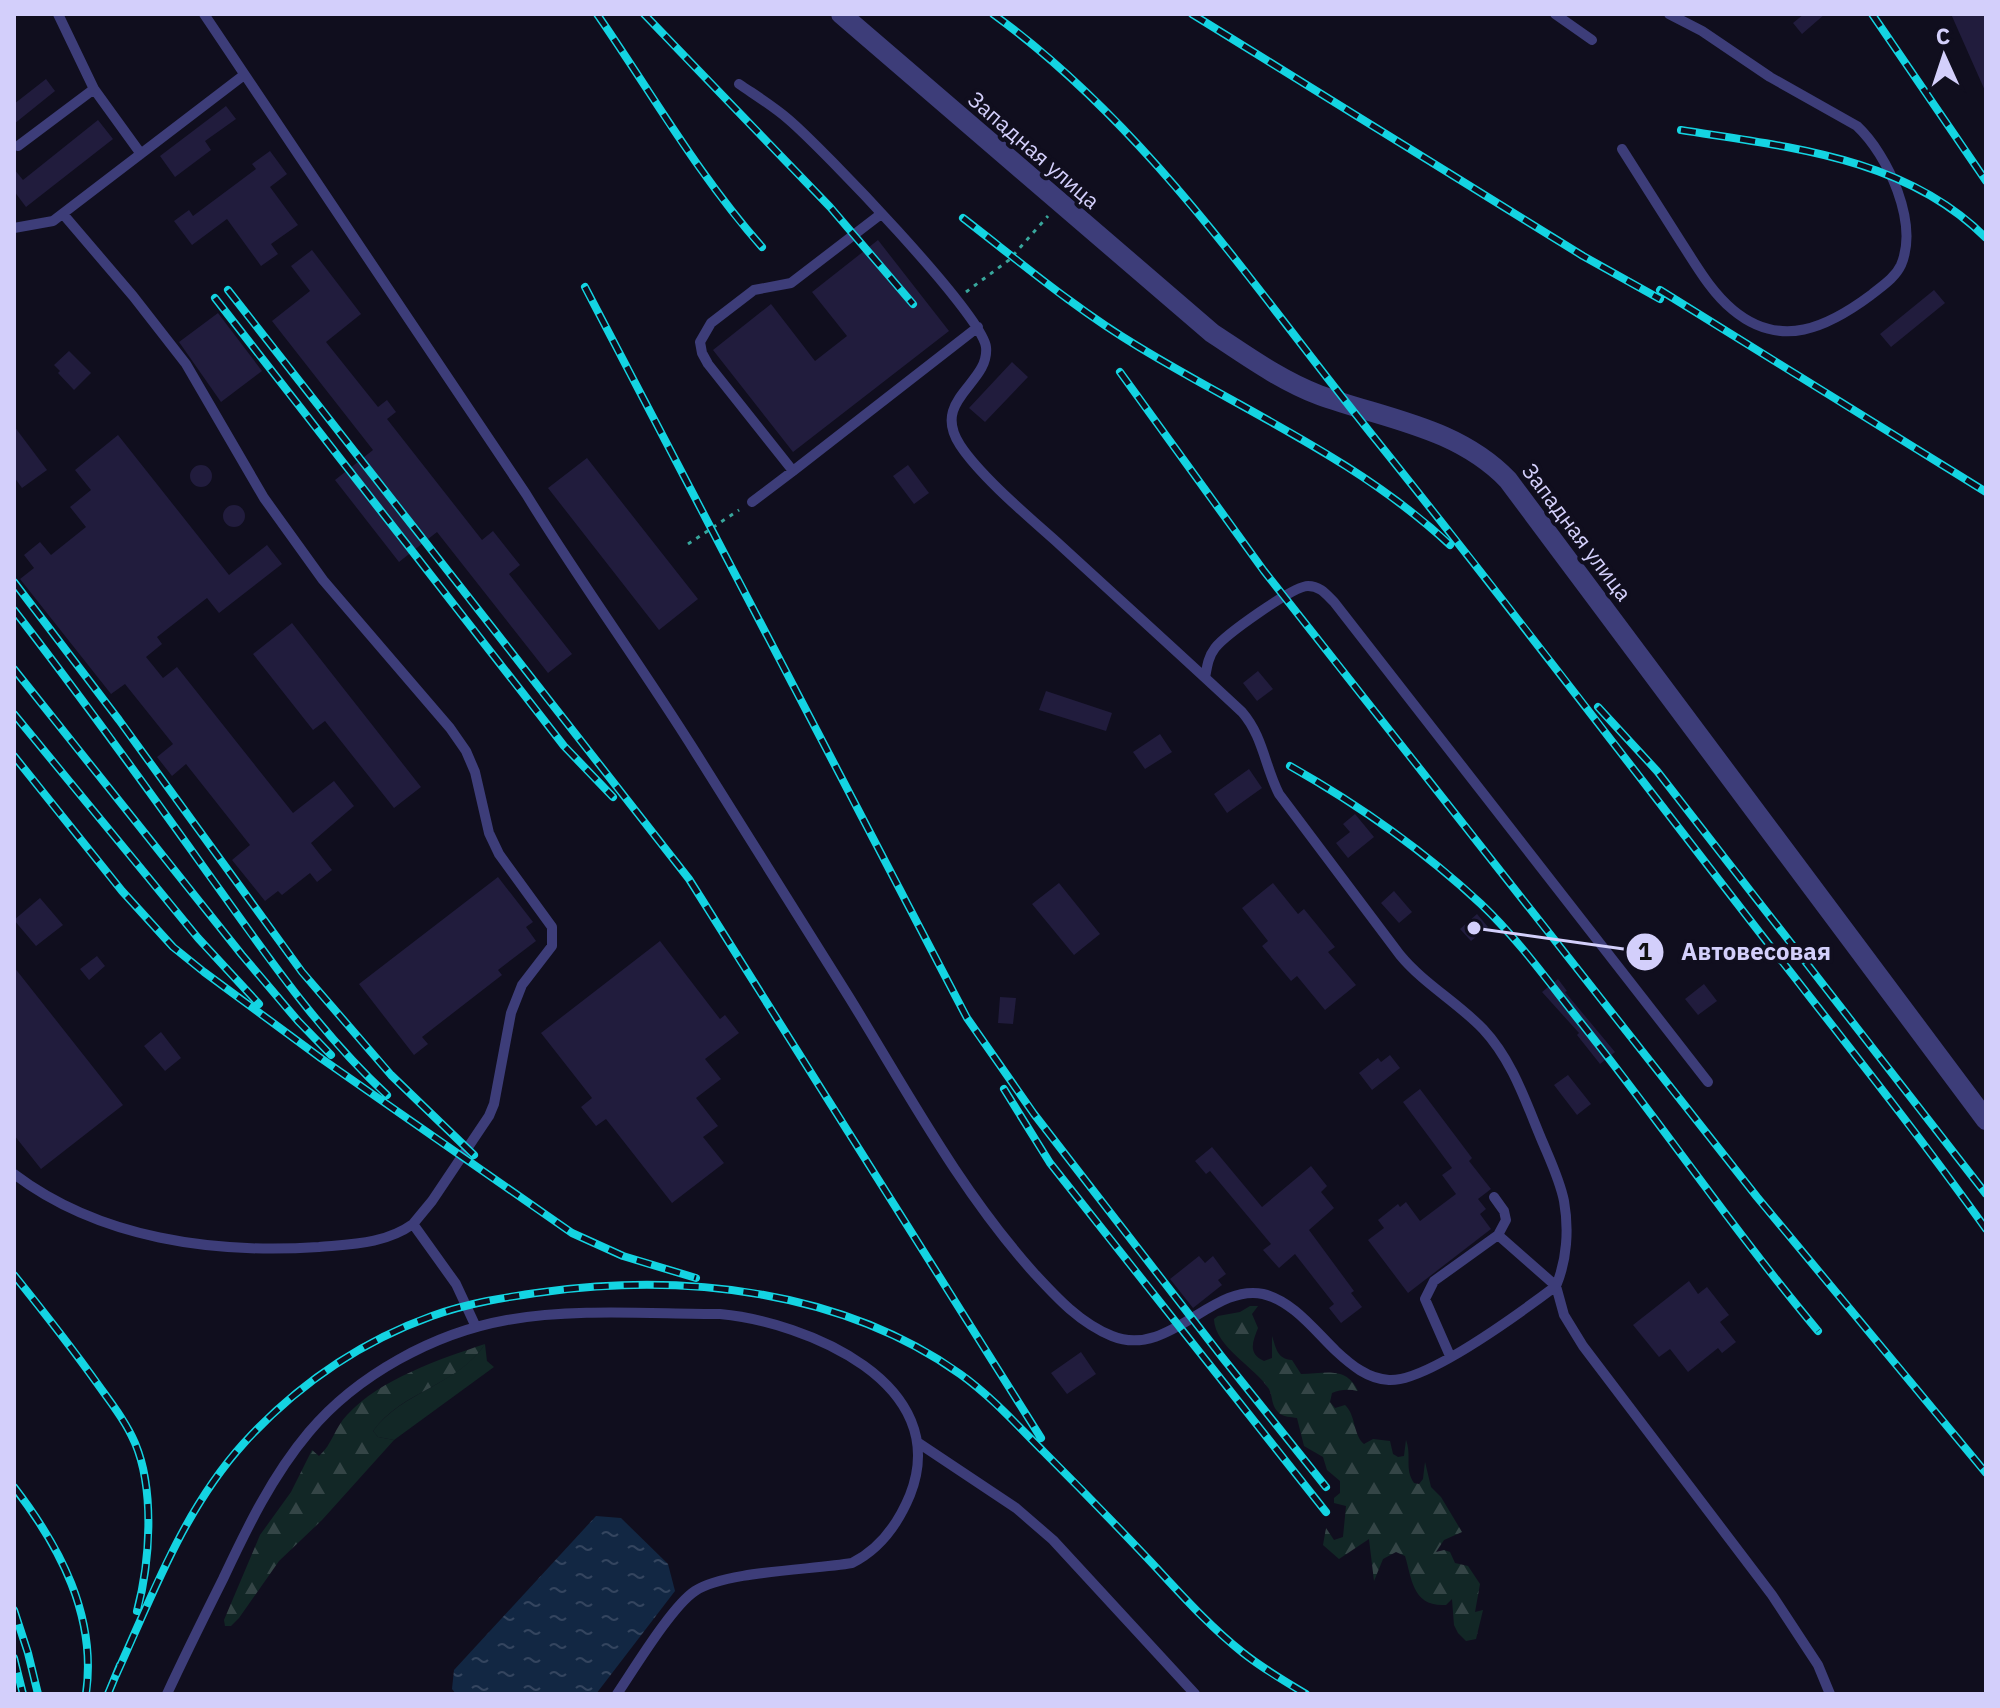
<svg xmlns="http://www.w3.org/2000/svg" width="2000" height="1708" font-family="'IBM Plex Sans',sans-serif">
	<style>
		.grass { fill: #122726 }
		.forest { fill: url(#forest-firs) }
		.water { fill: url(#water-ripples) }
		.building { fill: #211c3d }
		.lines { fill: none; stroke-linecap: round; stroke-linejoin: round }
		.path { stroke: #38a69c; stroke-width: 3; stroke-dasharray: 4 6; stroke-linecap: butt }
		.service { stroke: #3d3d79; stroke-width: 10 }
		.minor { stroke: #3d3d79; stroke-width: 20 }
		.rail-casing { stroke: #14d4e2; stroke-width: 8 }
		.rail { stroke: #100e1e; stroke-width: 5; stroke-dasharray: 15; stroke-linecap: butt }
		.labels { text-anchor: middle; stroke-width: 8; stroke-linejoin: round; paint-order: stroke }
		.street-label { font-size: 22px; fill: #d3cffb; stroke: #100e1e }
		.leader { fill: none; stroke: #d3cffb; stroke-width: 3 }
		.callout-dot { fill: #d3cffb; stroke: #100e1e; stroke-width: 3 }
		.mark-label { font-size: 24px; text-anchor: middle; font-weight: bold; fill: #111 }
		.callout-label { font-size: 24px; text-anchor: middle; font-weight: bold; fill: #d3cffb; stroke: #100e1e; stroke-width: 8; stroke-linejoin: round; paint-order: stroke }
	</style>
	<defs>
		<pattern id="forest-firs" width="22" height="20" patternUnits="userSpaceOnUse" patternTransform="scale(2)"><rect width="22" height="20" fill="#122726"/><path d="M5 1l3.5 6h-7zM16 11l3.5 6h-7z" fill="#344546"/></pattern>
		<pattern id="water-ripples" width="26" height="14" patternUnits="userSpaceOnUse" patternTransform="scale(2)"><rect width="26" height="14" fill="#122743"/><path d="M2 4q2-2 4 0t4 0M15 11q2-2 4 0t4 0" fill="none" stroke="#34455f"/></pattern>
	</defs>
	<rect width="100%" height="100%" fill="#100e1e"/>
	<!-- grass -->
	<path class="grass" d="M485,1344l2,17 7,6 -100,73 -16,-3 -5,-6c28,-39 86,-47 112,-87z"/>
	<!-- forest -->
	<path class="forest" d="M1250,1306h8l-6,8 6,14c-5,13 -11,25 6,33l8,-3v-22c4,12 5,23 20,24l9,14c23,0 45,-9 57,17 -9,-2 -17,-2 -26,2l-2,9 5,6 10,-3c11,10 8,30 19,39l9,-5 17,2 3,13 5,3 6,-1 2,-16c6,16 -2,29 8,43l5,1 4,-5 2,-17 6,25 10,10 21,35 -18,8 -8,12 8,-2 6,2 5,11 13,3 12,18 -5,28 8,-2 -7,29 -10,2 -8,-8 -4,-8 -2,-26 -6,6c-34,2 -34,-27 -41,-49l-9,-4 -13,7 -9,22 -5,-42 -30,20 -16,-14 3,-17 8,12 9,-3 3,-31 -12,-3v-5l6,-5v-12l-13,-11 -4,-13 -19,-11 -7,-28c-6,-1 -14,-1 -18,-5 -8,-7 -6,-16 -10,-24 -14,-22 -54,-42 -55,-70l4,-3 22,-4z
		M485,1344c-26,41 -84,47 -112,87l5,6 16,3 -72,80 -43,41 -40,57 -8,8h-6l-1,-6 36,-85 31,-43 21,-42 7,6c13,-11 16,-29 28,-41 33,-36 93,-56 138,-71z"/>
	<!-- water -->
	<path class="water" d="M596,1516l25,2 47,46 7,27 -79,103h-140l-4,-5 2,-19z"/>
	<!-- building -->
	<path class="building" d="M1804,14h21l-23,20 -9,-11z
		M1951,14h35v79z
		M46,79l9,12 -41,33v-20z
		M226,106l10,13 -31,22 6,9 -36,27 -15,-21z
		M98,120l15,19 -87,68 -12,-16v-22l9,11z
		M270,151l17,23 -17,13 28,38 -27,19 7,10 -17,12 -34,-47 -35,26 -18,-24 15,-11 4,6 63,-47 -4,-5z
		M878,240l71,91 -156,121 -80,-102 58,-46 44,57 32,-25 -35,-44z
		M312,250l49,64 -35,28 52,65 9,-7 9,12 -9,7 95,121 11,-9 27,34 -11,9 63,80 -24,19 -111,-141 -38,30 -64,-82 38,-30 -101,-129 38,-30 -19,-25z
		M1934,290l11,13 -54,44 -11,-13z
		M218,313l44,58 -41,31 -42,-60z
		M69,351l22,22 -17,17 -16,-17 2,-2 -6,-6z
		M1012,362l16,15 -43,45 -16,-14z
		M14,426l33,44 -25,18 -8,-11z
		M118,435l111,140 38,-30 15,19 -63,49 -12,-15 -50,39 5,7 -16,13 17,21 14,-11 116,146 41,-32 20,25 -43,37 21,27 -15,12 -7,-9 -28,22 -4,-4 -13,10 -33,-41 18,-15 -64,-81 -14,12 -15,-19 16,-13 -48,-60 -14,10 -91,-115 14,-11 -10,-13 16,-13 11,13 35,-28 -16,-20 21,-17 -16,-20z
		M587,458l111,141 -39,31 -111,-142z
		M908,465l21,28 -15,11 -21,-28z
		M190 476a11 11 0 1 1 22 0a11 11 0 1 1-22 0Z
		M223 516a11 11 0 1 1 22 0a11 11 0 1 1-22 0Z
		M292,623l129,164 -27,21 -69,-87 -12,9 -60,-76z
		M1258,671l15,18 -16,12 -14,-18z
		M1046,691l66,22 -6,18 -67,-21z
		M1160,734l12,18 -27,17 -12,-17z
		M1249,769l13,19 -35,25 -13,-19z
		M1355,814l19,23 -26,21 -12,-15 14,-11 -7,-8z
		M498,877l35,45 -7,5 10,14 -38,29 4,5 -80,62 6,7 -14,11 -55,-71z
		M1059,883l41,51 -26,21 -42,-51z
		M1273,883l25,31 6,-5 31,38 -7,5 28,33 -31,25 -28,-34 -6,5 -29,-35 6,-5 -26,-33z
		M1394,891l18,21 -13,11 -18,-20z
		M40,898l23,27 -27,21 -22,-26z
		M1477,914l11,13 -17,14 -11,-12z
		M660,941l60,78 5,-4 14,18 -34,26 16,20 -25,19 22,28 -15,11 21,26 -52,40 -66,-84 -10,7 -15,-19 11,-9 -51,-65z
		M97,956l8,10 -16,14 -9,-11z
		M14,967l109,138 -82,64 -27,-34z
		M1558,979l9,12 -2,1 50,60 -15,12 -23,-29 2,-2 -37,-41z
		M1704,984l13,17 -19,14 -13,-16z
		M1000,997l16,1 -3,26 -15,-1z
		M161,1032l20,26 -16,13 -21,-25z
		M1390,1055l10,13 -28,22 -13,-17 19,-15 3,4z
		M1568,1075l23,29 -14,11 -23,-30z
		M1420,1089l52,69 -3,3 22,28 -13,10 8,10 -6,5 11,15 -83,64 -40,-53 16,-12 -6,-8 20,-16 2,3 6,-5 14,19 36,-27 -14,-19 10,-7 -49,-66z
		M1212,1147l50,60 49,-41 16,20 -6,6 13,16 -25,22 45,61 -3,2 11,14 -21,16 -12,-15 5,-4 -39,-50 -16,14 -16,-18 8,-6 -61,-73 -4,3 -11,-13z
		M1199,1256l6,7 8,-7 13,18 -8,6 4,5 -29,23 -23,-29z
		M1689,1281l9,13 9,-7 22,28 -9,7 16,20 -14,11 -4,-5 -30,24 -18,-23 -11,8 -26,-32z
		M1081,1352l15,22 -29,20 -16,-21z"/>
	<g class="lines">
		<!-- path -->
		<path class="path" d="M966,292l43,-32 39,-44
			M688,544l51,-34"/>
		<!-- service -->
		<path class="service" d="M58,14l36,75 47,65
			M204,14l322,480c54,88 115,171 170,259 51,81 102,162 153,244 58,94 110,192 185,276 23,25 46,50 78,63 57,23 100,-53 151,-42 30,7 52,37 73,57 15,14 32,28 53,29 38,2 135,-70 167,-94l8,29 19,31 189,249 46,70 12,29
			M1555,14l37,26
			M739,84c16,11 34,22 49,35 33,28 194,195 198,228 4,37 -56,52 -26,98 21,32 70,73 99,99 61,56 123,112 183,168 21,24 23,55 37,82l121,161c24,29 57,47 83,74 30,32 43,74 60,114 8,19 17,38 21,58 5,28 3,59 -8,85l-58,-51 -64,46 -9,18 25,57
			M18,146l76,-57
			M1622,149c20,31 39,62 59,93 15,23 30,50 52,68 48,40 95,17 138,-15 11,-9 24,-17 30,-30 18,-42 -13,-110 -44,-139l-87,-49 -68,-46 -33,-17
			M63,214l70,82 53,68 78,134 59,82 127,148 16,23 9,21 14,61 10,21 53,73v19l-30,39 -11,28 -17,91 -5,12 -57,85 -19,23 43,60 20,43
			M881,214l-90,69 -37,7 -43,33 -11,19 2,11 6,11 85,107 185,-144
			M14,228l39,-7 191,-146
			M752,502l41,-31
			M1205,678c2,-11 3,-21 10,-30 10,-13 78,-62 93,-62 12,0 18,8 26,16l374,480
			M14,1174c86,65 200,80 305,73 33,-3 66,-3 94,-23
			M1494,1197l10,14 2,9 -8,15
			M917,1442l99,66 37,32 142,154
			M167,1694c18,-39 37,-77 56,-115 24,-51 49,-103 86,-147 48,-57 125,-99 198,-112 69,-12 143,-6 213,-6 86,8 234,69 190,181 -12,29 -30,54 -58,68 -40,7 -127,8 -157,28 -23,15 -61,78 -78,103"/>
		<!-- minor -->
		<path class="minor" d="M841,14l371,319c35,23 68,47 107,62 66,24 138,32 189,85l478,640"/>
		<defs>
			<path id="rail" d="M597,14c54,78 101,161 165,233
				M644,14l186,193 83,97
				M993,14c157,114 264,278 384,427 122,152 240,307 359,461 84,109 170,215 250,327
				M1192,14l391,242 77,43
				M1872,14l114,167
				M1681,130c107,17 224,27 305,108
				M963,218c57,44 114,92 176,129 105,64 220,113 311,198
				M585,287l382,731 67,96 188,243 104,130
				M228,290l461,589 352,559
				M1660,290l326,202
				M215,298l349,448 49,51
				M1120,372l144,199 493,626 229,276
				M14,582l105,138 183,252 89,103 83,80
				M14,610c68,88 133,178 198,269 54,75 106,152 175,216
				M14,669l228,286 56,66 33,34
				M1598,707l59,64 329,423
				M14,714l184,224 61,66
				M14,756l108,135 51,56 31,25 118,87 250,174 51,23 73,22
				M1290,766c69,39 133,84 191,138 38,36 69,80 101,120 81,102 153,208 236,307
				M1004,1089l46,74 276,349
				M14,1275c29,36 58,73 85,111 13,18 27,36 36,57 20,47 15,120 2,168
				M14,1487c46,60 83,129 72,207
				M14,1610l14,43 10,41
				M14,1658l9,36
				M116,1675c37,-81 68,-166 128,-232 52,-57 116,-101 188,-127 36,-13 74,-19 112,-24 140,-19 298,-2 416,82 31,22 57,51 84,78 36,36 71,72 106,109 30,32 58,64 92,91 20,16 42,29 64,42
				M108,1694l12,-29"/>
		</defs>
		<!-- rail casing -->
		<use href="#rail" class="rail-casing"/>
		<!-- rail -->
		<use href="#rail" class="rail"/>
	</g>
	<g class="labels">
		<!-- street labels -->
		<g class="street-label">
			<text transform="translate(1034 150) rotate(41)" y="8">Западная улица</text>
			<text transform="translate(1577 532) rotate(53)" y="8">Западная улица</text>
		</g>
	</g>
	<!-- callouts -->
	<path class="leader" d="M1474 928L1645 952"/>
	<g class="callout-dot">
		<circle cx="1474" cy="928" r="8"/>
		<circle cx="1645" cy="952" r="20"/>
	</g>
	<g class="mark-label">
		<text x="1645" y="960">1</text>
	</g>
	<g class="callout-label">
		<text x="1756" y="960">Автовесовая</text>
	</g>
	<!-- border -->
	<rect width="2000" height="1708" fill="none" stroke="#d3cffb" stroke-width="32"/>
	<!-- north arrow -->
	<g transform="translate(1944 56) rotate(357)" stroke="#100e1e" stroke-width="6" paint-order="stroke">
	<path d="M0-6L14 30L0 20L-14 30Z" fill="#d3cffb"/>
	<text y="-12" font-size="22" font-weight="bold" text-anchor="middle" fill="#d3cffb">С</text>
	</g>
</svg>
